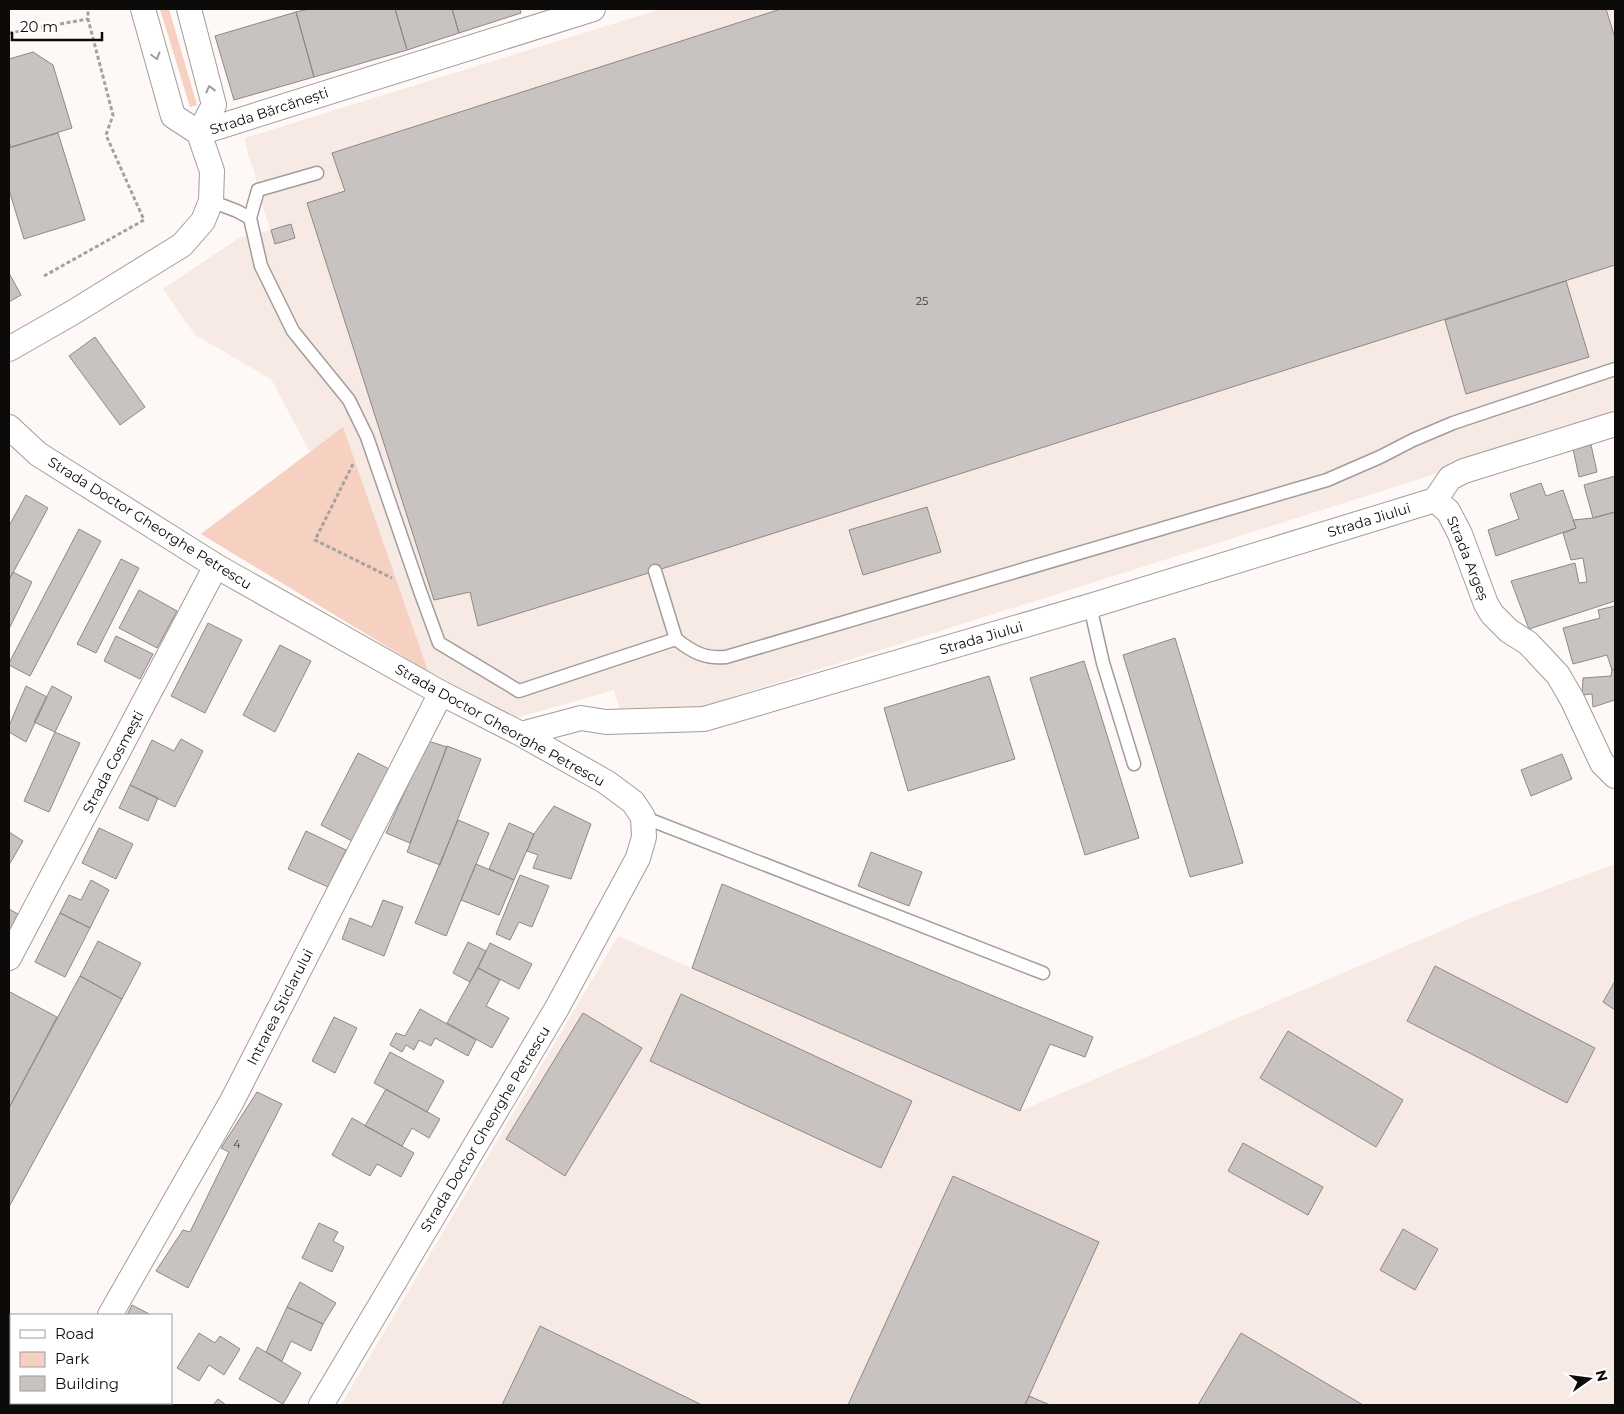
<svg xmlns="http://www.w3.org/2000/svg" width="1624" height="1414" font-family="Montserrat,sans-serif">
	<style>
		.built { fill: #f7e9e4 }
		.green { fill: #f6d0c1 }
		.building { fill: #c8c2c0; stroke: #8e8886 }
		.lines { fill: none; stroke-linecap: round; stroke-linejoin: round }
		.lane-casing { stroke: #a29d9a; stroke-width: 15 }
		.street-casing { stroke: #a29d9a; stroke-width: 26 }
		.path { stroke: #a7a2a0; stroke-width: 3; stroke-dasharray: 4 2.5; stroke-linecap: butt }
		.lane { stroke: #fff; stroke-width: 12 }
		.street { stroke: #fff; stroke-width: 24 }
		.oneway { stroke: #9e9d9d }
		.labels { text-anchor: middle; stroke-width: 4; stroke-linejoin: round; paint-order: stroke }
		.number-label { font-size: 11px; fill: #3c3938 }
		.street-label { font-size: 14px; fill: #0d0b0a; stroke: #fff }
	</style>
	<rect width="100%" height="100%" fill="#fef8f6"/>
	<!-- built -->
	<path class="built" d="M661,9h954v408l-924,293 -69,6 -8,-26 -98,28 -104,-56 -211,-128 109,-82 -39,-73 -76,-44 -32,-46 76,-51 31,-8 -12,-40 -4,-20 -5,-12 -4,-20z
		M1615,864v541h-1274l277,-469 402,175 463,-198z"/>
	<!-- green -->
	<path class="green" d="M160,9h9l28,96 -7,2z
		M343,427l85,244 -227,-137z"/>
	<!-- building -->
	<path class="building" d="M309,9h86l12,41 -93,27 -18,-65z
		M395,9h57l7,24 -52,17z
		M452,9h68l1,4 -62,20z
		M781,9h825l9,29v227l-960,306 -177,55 -8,-34 -36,8 -127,-397 38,-12 -13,-38z
		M296,12l18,65 -80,23 -19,-64z
		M33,52l20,13 19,63 -61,19 -2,-6v-82z
		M58,133l27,87 -61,19 -15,-49v-42z
		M291,224l4,14 -20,6 -4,-14z
		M9,273l12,22 -12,7z
		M1566,281l23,76 -123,37 -21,-74z
		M95,337l50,70 -25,18 -51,-69z
		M1591,445l6,27 -18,5 -6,-28z
		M1615,476v36l-22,6 -9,-33z
		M1541,483l5,13 17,-6 13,38 -80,28 -8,-26 31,-11 -9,-25z
		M26,495l22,13 -39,72v-54z
		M927,507l14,45 -78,23 -14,-45z
		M1615,512v89l-86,28 -18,-48 64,-18 4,20 8,-1 -4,-24 -12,2 -8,-27 13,-5 -3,-8 20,-2z
		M79,529l22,12 -71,135 -21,-11v-2z
		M121,559l18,9 -43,85 -19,-9z
		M13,572l19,10 -23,47v-49z
		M139,590l38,21 -20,37 -38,-20z
		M1615,606v63l-3,1 -5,-15 -34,9 -10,-36 37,-10 -2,-8z
		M208,623l34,17 -37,73 -34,-17z
		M116,636l37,18 -13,25 -36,-18z
		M1175,638l68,225 -53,14 -67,-222z
		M280,645l31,16 -36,71 -32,-17z
		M1084,661l55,177 -54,17 -55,-177z
		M1615,669v31l-22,7 -1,-13 -10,1 1,-17 28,-2 1,-6z
		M989,676l26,83 -107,32 -24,-83z
		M26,686l21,11 -21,45 -17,-10v-6z
		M52,686l20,11 -17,35 -21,-10z
		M55,732l25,11 -31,69 -25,-11z
		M181,739l22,12 -28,56 -45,-22 22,-45 22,11z
		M428,741l19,6 -37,96 -24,-10z
		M447,746l34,13 -41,106 -33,-13z
		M358,753l33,17 -37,72 -33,-17z
		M1562,754l10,25 -41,17 -10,-26z
		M130,785l28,13 -10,23 -29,-13z
		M554,806l37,18 -20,55 -38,-11 5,-13 -11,-4 7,-17z
		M458,820l31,13 -43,103 -31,-13z
		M509,823l25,11 -20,46 -25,-11z
		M99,828l34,16 -17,35 -34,-16z
		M306,831l40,19 -18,37 -40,-18z
		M9,832l14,9 -14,24z
		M871,852l51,20 -13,34 -51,-20z
		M476,864l38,16 -15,35 -38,-15z
		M520,875l29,11 -17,41 -13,-5 -9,18 -14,-6z
		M91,880l18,10 -19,38 -30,-15 9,-18 12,5z
		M722,884l371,153 -8,20 -35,-13 -30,67 -328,-143z
		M383,900l20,7 -19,49 -42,-17 8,-21 22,9z
		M9,909l9,5 -9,18z
		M60,913l30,15 -25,49 -30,-15z
		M98,941l43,22 -19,36 -42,-23z
		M468,942l18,9 -16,31 -17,-9z
		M490,943l42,21 -13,25 -41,-21z
		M1435,966l160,82 -28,55 -160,-82z
		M478,968l22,12 -14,26 23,12 -17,30 -45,-25z
		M80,976l42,23 -113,208v-99z
		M1615,981v29l-12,-8z
		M10,992l47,25 -48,91v-113z
		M681,994l231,107 -31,67 -231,-107z
		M420,1009l56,31 -8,16 -33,-18 -4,8 -12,-6 -5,10 -8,-5 -4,7 -12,-7 6,-12 9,3z
		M583,1013l59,35 -77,128 -59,-37z
		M334,1017l23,11 -22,45 -23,-12z
		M1288,1031l115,69 -27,47 -116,-69z
		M390,1052l54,29 -17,31 -53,-29z
		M386,1089l54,30 -11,19 -17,-10 -10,18 -37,-20z
		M257,1092l25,12 -94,184 -32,-17 27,-41 7,2 39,-80 -8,-4z
		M352,1118l62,35 -13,24 -24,-13 -7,12 -38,-21z
		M1243,1143l80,44 -15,28 -80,-44z
		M953,1176l146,66 -70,154 -4,9h-177z
		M319,1223l19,9 -5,9 11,6 -12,25 -30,-14z
		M1403,1229l35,20 -23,41 -35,-20z
		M300,1282l36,21 -13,21 -36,-17z
		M132,1305l19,10h-24z
		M287,1307l36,17 -12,27 -20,-10 -9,20 -16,-9z
		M540,1326l162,79h-200z
		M199,1333l16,10 5,-7 20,13 -16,26 -15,-10 -10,16 -22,-13z
		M1241,1333l122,72h-165z
		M257,1347l44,26 -18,31 -44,-25z
		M9,1392l2,2v9h27l-2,2h-27z
		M1029,1396l21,9h-25z
		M218,1399l8,6h-13z
		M65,1403h58l4,2h-58z"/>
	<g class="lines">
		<defs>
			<path id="lane" d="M211,201l26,10 13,7 8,-28 59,-17
				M250,218l11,48 32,65 56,69 18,37 53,154 19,52 80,48 157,-52c16,13 29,20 50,18l601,-177 53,-23 33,-17 40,-17 162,-54
				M655,571l21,68
				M1090,606l13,57 31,101
				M643,817l400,156"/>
			<path id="street" d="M143,9l30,107 26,17 15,-28 -25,-96
				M9,349l63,-36 110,-68 21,-24 8,-20 1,-30 -13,-38 394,-124
				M9,427l29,27 178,112 225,127 80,41 85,48 27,20 10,15 1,20 -6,21 -81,150 -236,397
				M1435,500l13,11 12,23 26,70 6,10 17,17 19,12 30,32 14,24 30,64 13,13
				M1435,500l15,-22 14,-7 151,-47
				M521,734l60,-16 25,4 98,-3 386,-113 345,-106
				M9,958l207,-392
				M110,1315l122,-214 209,-408
				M51,1405l1,-2"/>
		</defs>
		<!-- lane casing -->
		<use href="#lane" class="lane-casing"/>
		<!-- street casing -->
		<use href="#street" class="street-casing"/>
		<!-- path -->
		<path class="path" d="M9,33l79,-14
			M44,276l100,-56 -38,-85 7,-20 -25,-96v-10
			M353,464l-38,76 77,38"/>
		<!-- lane -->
		<use href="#lane" class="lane"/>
		<!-- street -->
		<use href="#street" class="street"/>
	</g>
	<!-- one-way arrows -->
	<defs><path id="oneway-chevron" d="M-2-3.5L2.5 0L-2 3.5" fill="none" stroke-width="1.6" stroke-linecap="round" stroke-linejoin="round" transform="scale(1.25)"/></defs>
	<g class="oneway">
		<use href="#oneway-chevron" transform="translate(156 56) rotate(74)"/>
		<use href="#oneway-chevron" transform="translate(210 89) rotate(-104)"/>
	</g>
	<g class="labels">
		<!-- number labels -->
		<g class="number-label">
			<text x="922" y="305">25</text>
			<text x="237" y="1148">4</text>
		</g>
		<!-- street labels -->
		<g class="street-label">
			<text transform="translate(269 111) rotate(-18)" y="5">Strada Bărcănești</text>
			<text transform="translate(1369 520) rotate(-17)" y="5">Strada Jiului</text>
			<text transform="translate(150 523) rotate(32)" y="5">Strada Doctor Gheorghe Petrescu</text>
			<text transform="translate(1468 558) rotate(68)" y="5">Strada Argeș</text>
			<text transform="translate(981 638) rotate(-16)" y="5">Strada Jiului</text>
			<text transform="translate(500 725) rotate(29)" y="5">Strada Doctor Gheorghe Petrescu</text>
			<text transform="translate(113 762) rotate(-62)" y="5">Strada Cosmești</text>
			<text transform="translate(280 1007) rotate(-63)" y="5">Intrarea Sticlarului</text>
			<text transform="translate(485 1129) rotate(-59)" y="5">Strada Doctor Gheorghe Petrescu</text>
		</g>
	</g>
	<!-- border -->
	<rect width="1624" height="1414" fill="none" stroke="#0d0b0a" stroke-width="20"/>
	<!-- legend -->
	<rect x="10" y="1314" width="162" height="90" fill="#ffffff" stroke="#9e9d9d"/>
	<rect x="20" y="1330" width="25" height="8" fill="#ffffff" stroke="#9e9d9d"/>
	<text x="55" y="1339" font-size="15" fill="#0d0b0a">Road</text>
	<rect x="20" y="1352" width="25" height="15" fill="#f6d0c1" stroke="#9e9d9d"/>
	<text x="55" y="1364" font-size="15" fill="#0d0b0a">Park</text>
	<rect x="20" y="1376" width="25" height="15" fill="#c8c2c0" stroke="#9e9d9d"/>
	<text x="55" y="1389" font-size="15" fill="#0d0b0a">Building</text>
	<!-- north arrow -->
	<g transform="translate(1589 1379) rotate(76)" stroke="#ffffff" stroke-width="4" paint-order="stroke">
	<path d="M0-4L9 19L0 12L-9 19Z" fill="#0d0b0a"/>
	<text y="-8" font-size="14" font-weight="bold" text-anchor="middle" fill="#0d0b0a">N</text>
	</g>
	<!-- scale -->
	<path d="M12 32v8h90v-8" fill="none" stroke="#0d0b0a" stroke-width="2.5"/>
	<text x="20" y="32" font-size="15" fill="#0d0b0a" stroke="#ffffff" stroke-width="4" paint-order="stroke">20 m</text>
</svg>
